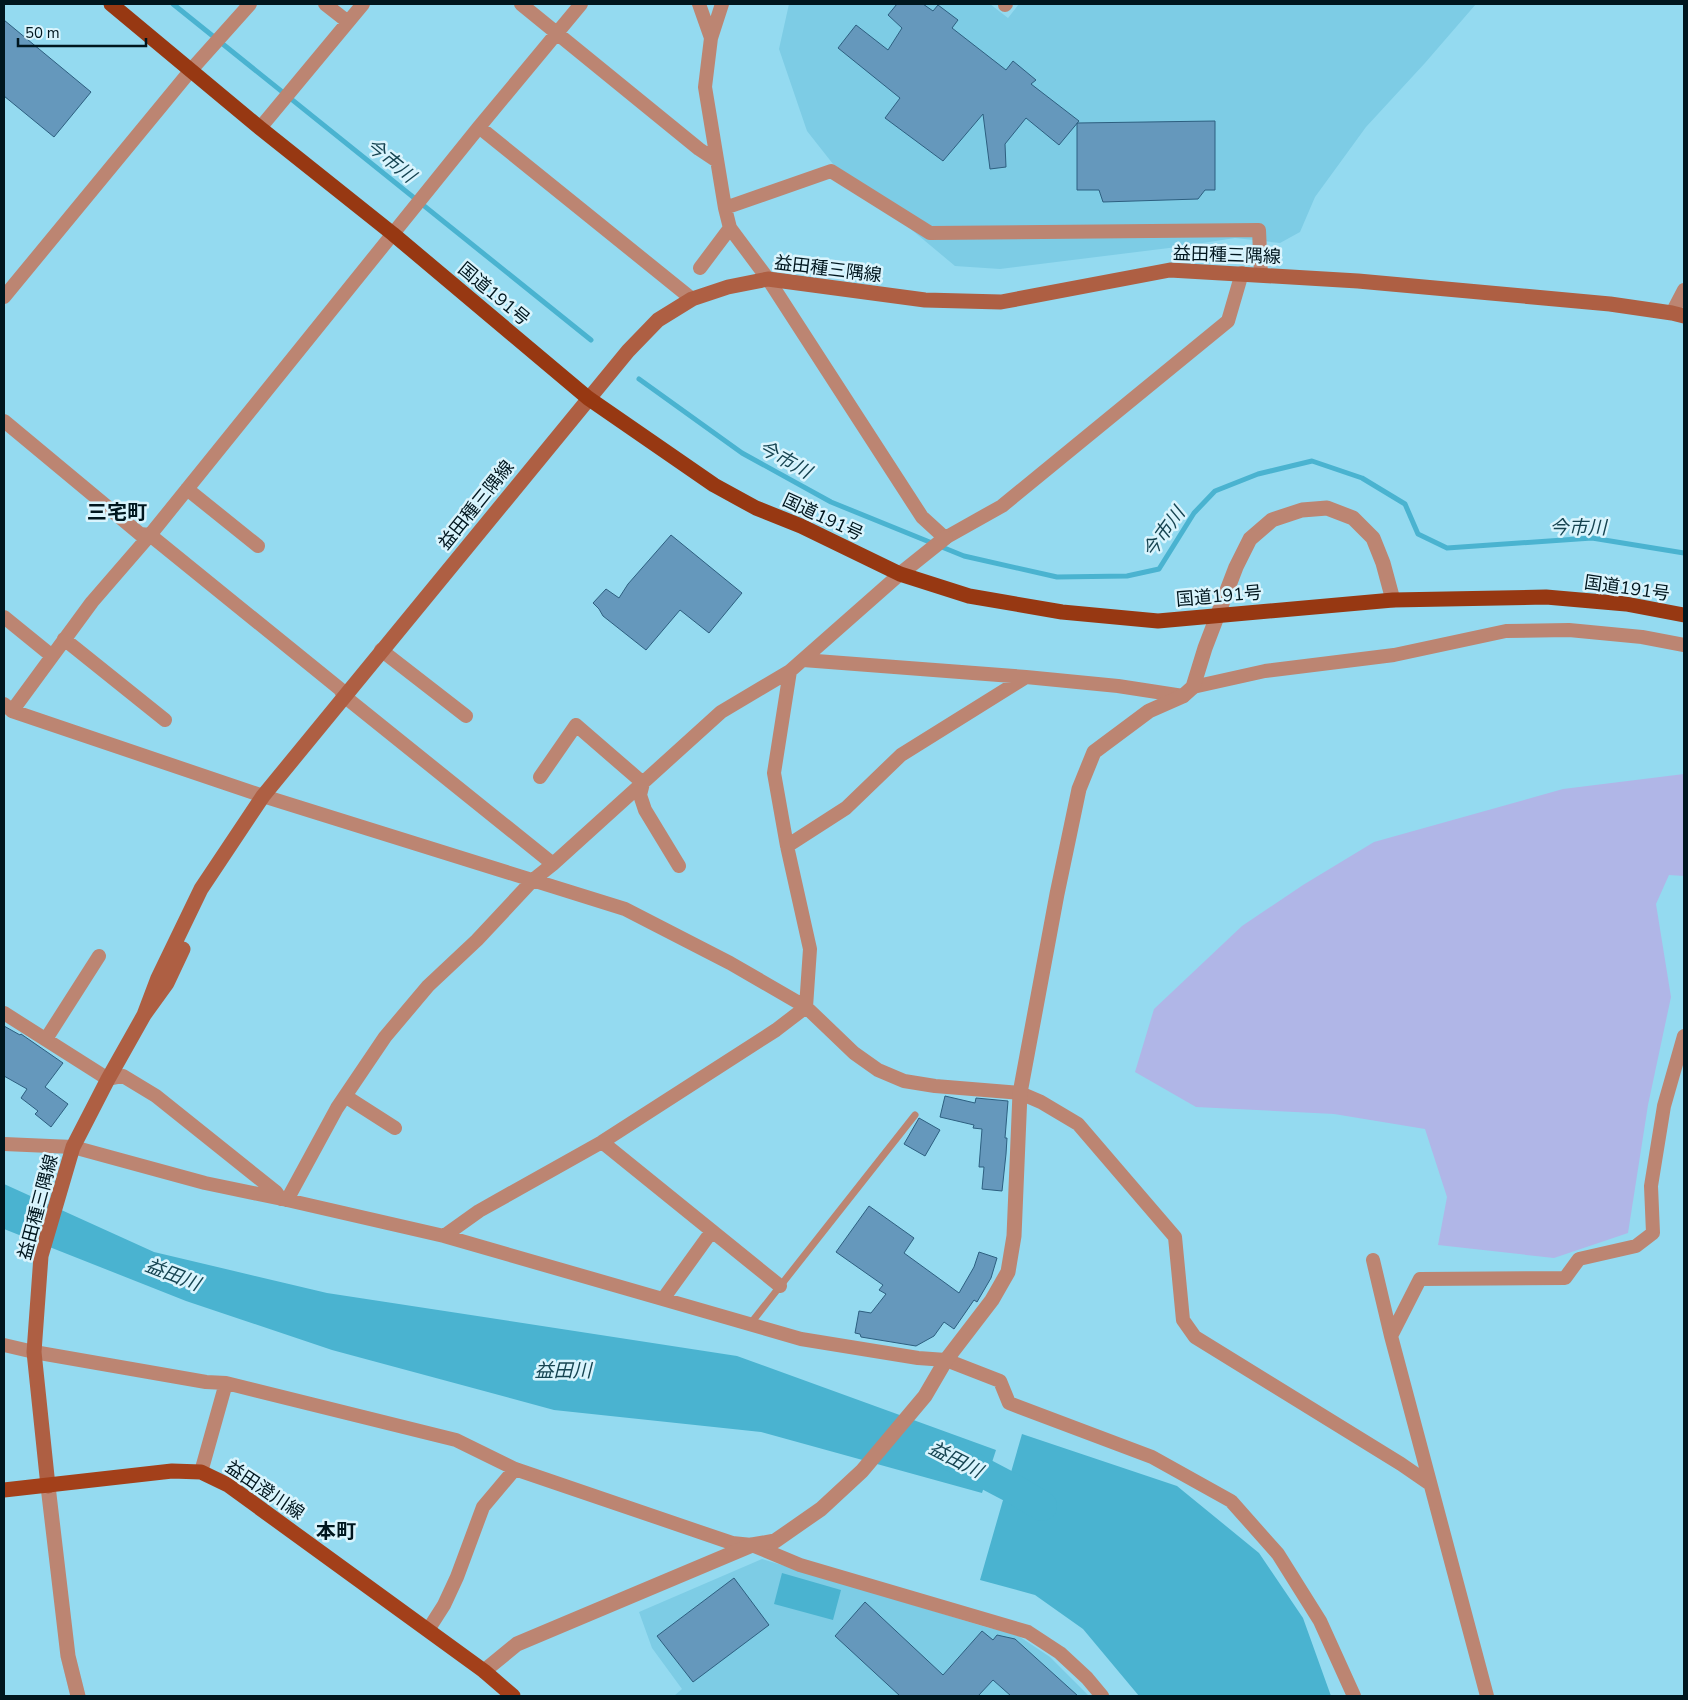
<svg xmlns="http://www.w3.org/2000/svg" width="1688" height="1700" font-family="'Nunito Sans','Noto Sans JP',sans-serif">
	<style>
		.built { fill: #7dcce5 }
		.green { fill: #b0b6e7 }
		.water { fill: #4ab3d0 }
		.lines { fill: none; stroke-linecap: round; stroke-linejoin: round }
		.stream { stroke: #4ab3d0; stroke-width: 5 }
		.river { stroke: #4ab3d0; stroke-width: 30 }
		.building { fill: #6598bc; stroke: #2d5f80 }
		.service { stroke: #bc8572; stroke-width: 7 }
		.minor { stroke: #bc8572; stroke-width: 14 }
		.tertiary { stroke: #bc8572; stroke-width: 15 }
		.secondary { stroke: #ae5f43; stroke-width: 15 }
		.primary { stroke: #a3401a; stroke-width: 15 }
		.trunk { stroke: #973812; stroke-width: 15 }
		.labels { text-anchor: middle; stroke-width: 5; stroke-linejoin: round; paint-order: stroke }
		.street-label { font-size: 18px; fill: #00161e; stroke: #d9f4fd }
		.water-label { font-size: 19px; font-style: italic; fill: #164451; stroke: #d9f4fd }
		.quarter-label { font-size: 20px; font-weight: bold; fill: #00161e; stroke: #d9f4fd }
	</style>
	<rect width="100%" height="100%" fill="#94daf0"/>
	<!-- built -->
	<path class="built" d="M789,4h201l18,14 11,-14h457l-51,59 -59,64 -51,70 -15,35 -20,11 -45,-5 -58,9 -177,22 -45,-3 -122,-102 -26,-33 -28,-82z
		M762,1559l227,69 25,5 36,24 39,39h-415l8,-7 -30,-41 -13,-36z"/>
	<!-- green -->
	<path class="green" d="M1684,774v102l-15,-1 -13,29 15,93 -23,108 -20,128 -74,25 -116,-13 9,-48 -22,-68 -91,-15 -138,-7 -61,-35 19,-63 88,-83 61,-41 71,-43 189,-53z"/>
	<!-- water -->
	<path class="water" d="M4,1184l150,68 173,41 410,63 259,94 -14,43 -221,-61 -207,-22 -222,-60 -146,-49 -182,-72z
		M1022,1434l155,52 82,67 44,65 28,78h-192l-56,-67 -48,-34 -55,-15z
		M782,1573l59,17 -8,30 -59,-16z"/>
	<g class="lines">
		<!-- stream -->
		<path class="stream" d="M173,4l418,336
			M639,379l103,74 89,49 133,54 93,21 70,-1 32,-7 35,-56 21,-22 43,-17 54,-13 50,17 43,26 13,30 29,14 145,-10 92,15"/>
		<!-- river -->
		<path class="river" d="M951,1456l61,32 30,18"/>
	</g>
	<!-- building -->
	<path class="building" d="M897,4h26l10,7 5,-6 20,15 -6,8 54,42 7,-9 23,19 -5,4 48,37 -20,24 -33,-27 -21,26 1,23 -16,2 -7,-55 -40,47 -58,-43 15,-20 -62,-50 18,-23 32,25 14,-22 -14,-13z
		M4,20l87,72 -37,45 -50,-41z
		M1215,121v69h-10l-7,9 -95,3 -4,-12h-22v-67z
		M671,535l71,58 -33,40 -29,-23 -34,40 -43,-34 -4,-7 -6,-6 13,-14 13,9 9,-14z
		M4,1026l16,9 1,-1 42,29 -18,24 23,17 -17,23 -16,-13 3,-3 -17,-13 6,-9 -23,-13z
		M945,1096l30,7 1,-5 32,3 -3,37h2l-1,16 -4,37 -20,-2 2,-22h-5l3,-38 -9,-1 1,-3 -34,-8z
		M919,1118l21,12 -15,26 -21,-12z
		M869,1206l45,32 -10,15 55,40 15,-26 5,-15 18,6 -6,20 -14,24 -3,-2 -20,29 -10,-7 -10,14 -18,10 -55,-9 -1,-3 -5,-1 4,-22 12,2 15,-19 -7,-4 4,-5 -47,-33z
		M734,1578l35,47 -76,57 -36,-46z
		M865,1602l78,73 39,-44 11,9 4,-5 18,4 63,57h-67l-18,-16 -15,16h-78l-65,-60z"/>
	<g class="lines">
		<!-- service -->
		<path class="service" d="M751,1323l164,-208"/>
		<!-- minor -->
		<path class="minor" d="M325,4l23,18
			M521,4l178,145 18,12
			M699,4l12,34
			M722,4l-11,34 -6,49 20,121 5,20 38,51 154,238 23,21 57,-32 226,-185 14,-48
			M1005,5l1,-1
			M479,127l213,172
			M260,128l103,-124
			M725,208l106,-37 99,62 329,-3 2,45
			M700,268l30,-40
			M4,297l187,-227 59,-66
			M1672,313l12,-23
			M4,421l136,113 10,1 190,154 4,7 209,168
			M187,489l71,57
			M4,617l48,39
			M64,639l101,81
			M381,650l85,66
			M803,660l223,17
			M790,671l-16,102 13,73 23,103 -4,58
			M1193,687l72,-16 129,-16 112,-24 63,-1 73,7 42,8
			M4,704l8,7 251,85 362,113 105,54 76,44 48,46 24,17 26,11 31,5 85,7 21,9 37,22 97,113 8,83 12,17 206,127 29,20
			M12,711l80,-109 58,-67 329,-408 102,-123
			M540,777l36,-52 67,58 -3,12 5,15 34,56
			M787,846l59,-38 55,-53 125,-78 92,9 65,10
			M4,1013l104,66 15,-3 33,20 120,96 5,7
			M46,1039l53,-83
			M345,1096l50,32
			M602,1142l178,144
			M4,1144l69,3 132,36 82,17 157,36 357,103 117,19 28,2 54,21 9,22 143,54 79,44 47,53 42,67 34,75
			M287,1200l50,-92 48,-71 43,-51 49,-46 56,-60 20,-16 168,-152 69,-41 110,-97
			M444,1236l35,-25 123,-69 174,-112 30,-23
			M1373,1260l18,76 96,360
			M663,1299l49,-68
			M1391,1336l29,-57 145,-1 14,-19 57,-13 17,-13 -2,-47 13,-80 20,-70
			M4,1345l30,7 172,30 20,1 230,57 59,29 217,74 20,2 48,20 228,67 32,21 27,25 15,18
			M201,1472l25,-89
			M428,1630l16,-25 13,-28 26,-70 32,-38"/>
		<!-- tertiary -->
		<path class="tertiary" d="M900,574l45,-36
			M48,1486l20,170 10,40
			M484,1671l33,-27 235,-99 23,-4 46,-32 41,-38 63,-75 21,-36 46,-60 16,-28 6,-36 6,-143 37,-199 22,-105 15,-37 55,-41 34,-15 10,-9 12,-39 31,-81 14,-28 22,-19 30,-10 25,-2 26,10 20,20 10,25 10,37"/>
		<!-- secondary -->
		<path class="secondary" d="M144,1015l14,-37 43,-89 62,-93 365,-445 30,-31 34,-21 36,-12 40,-8 157,21 76,2 169,-32 188,11 252,23 62,9 12,3
			M48,1486l-14,-134 7,-96 32,-109 35,-68 36,-64 23,-32 16,-34"/>
		<!-- primary -->
		<path class="primary" d="M4,1490l168,-19 29,1 27,13 256,186 29,25"/>
		<!-- trunk -->
		<path class="trunk" d="M111,4l149,124 133,106 195,164 126,87 42,23 45,18 99,48 69,22 93,16 96,9 235,-21 153,-3 80,7 58,11"/>
	</g>
	<g class="labels">
		<!-- street labels -->
		<g class="street-label">
			<text transform="translate(1227 255) rotate(2)" y="6">益田種三隅線</text>
			<text transform="translate(828 269) rotate(7)" y="6">益田種三隅線</text>
			<text transform="translate(494 294) rotate(40)" y="6">国道191号</text>
			<text transform="translate(476 505) rotate(-51)" y="6">益田種三隅線</text>
			<text transform="translate(823 517) rotate(25)" y="6">国道191号</text>
			<text transform="translate(1627 588) rotate(8)" y="6">国道191号</text>
			<text transform="translate(1219 596) rotate(-5)" y="6">国道191号</text>
			<text transform="translate(38 1207) rotate(-75)" y="6">益田種三隅線</text>
			<text transform="translate(265 1490) rotate(34)" y="6">益田澄川線</text>
		</g>
		<!-- water labels -->
		<g class="water-label">
			<text transform="translate(391 160) rotate(39)" y="7">今市川</text>
			<text transform="translate(785 459) rotate(29)" y="7">今市川</text>
			<text x="1578" y="534">今市川</text>
			<text transform="translate(1163 532) rotate(-54)" y="7">今市川</text>
			<text transform="translate(173 1274) rotate(21)" y="7">益田川</text>
			<text x="563" y="1377">益田川</text>
			<text transform="translate(956 1459) rotate(27)" y="7">益田川</text>
		</g>
		<!-- quarter labels -->
		<g class="quarter-label">
			<text x="117" y="519">三宅町</text>
			<text x="336" y="1538">本町</text>
		</g>
	</g>
	<!-- border -->
	<rect width="1688" height="1700" fill="none" stroke="#00161e" stroke-width="10"/>
	<!-- scale -->
	<path d="M18 38v8h128v-8" fill="none" stroke="#00161e" stroke-width="2.5"/>
	<text x="25" y="38" font-size="15" fill="#00161e" stroke="#d9f4fd" stroke-width="4" paint-order="stroke">50 m</text>
</svg>
